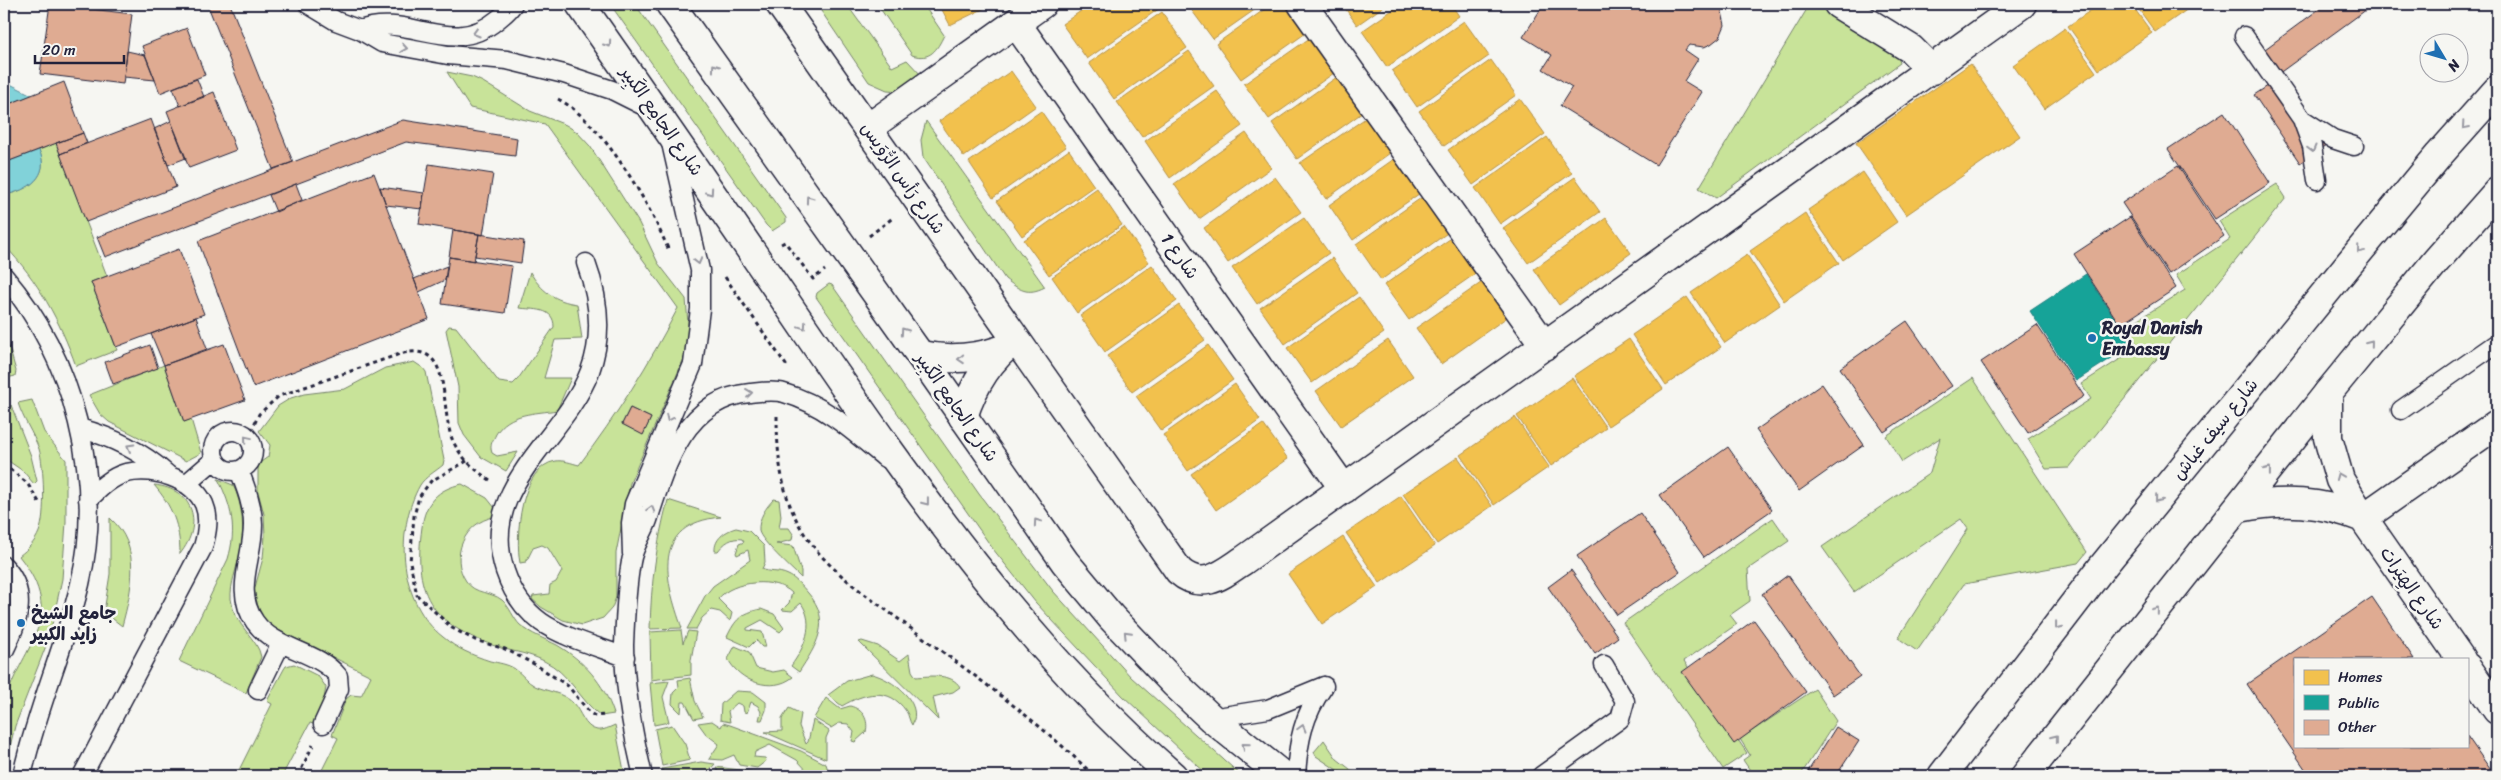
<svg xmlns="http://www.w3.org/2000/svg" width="2501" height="780" font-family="Sriracha,'Playpen Sans Arabic',sans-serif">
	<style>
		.green { fill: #c8e399; stroke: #75826a; fill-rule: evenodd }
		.water { fill: #81d2d9; stroke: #5b8c9a }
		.homes { fill: #f2c14e; stroke: #b49148 }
		.public { fill: #17a398; stroke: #1a7c7c }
		.building { fill: #dfab92; stroke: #22223b }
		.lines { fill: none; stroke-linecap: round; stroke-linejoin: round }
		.lane-casing { stroke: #22223b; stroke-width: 21 }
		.street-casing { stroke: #22223b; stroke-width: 31 }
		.secondary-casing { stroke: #22223b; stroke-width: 31 }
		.path { stroke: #22223b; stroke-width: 3; stroke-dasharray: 4 4; stroke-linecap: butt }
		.lane { stroke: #f6f6f2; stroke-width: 18 }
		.street { stroke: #f6f6f2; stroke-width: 28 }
		.secondary { stroke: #f6f6f2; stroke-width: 28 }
		.oneway { stroke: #9797a0 }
		.poi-dot { fill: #1f6fb2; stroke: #f6f6f2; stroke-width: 2 }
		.labels { text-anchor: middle; stroke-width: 5; stroke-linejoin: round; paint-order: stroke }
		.street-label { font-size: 18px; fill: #22223b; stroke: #f6f6f2 }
		.poi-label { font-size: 18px; font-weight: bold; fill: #22223b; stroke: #f6f6f2; text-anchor: start }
	</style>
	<rect width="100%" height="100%" fill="#f6f6f2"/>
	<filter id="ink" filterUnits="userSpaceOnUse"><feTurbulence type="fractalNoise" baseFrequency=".02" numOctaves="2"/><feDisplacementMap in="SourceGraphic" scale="10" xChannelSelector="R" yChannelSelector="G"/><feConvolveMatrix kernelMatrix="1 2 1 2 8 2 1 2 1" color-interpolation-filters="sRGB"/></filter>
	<g filter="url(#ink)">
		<!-- green -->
		<path class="green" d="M610,4h25l151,214v4l-14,9 -6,-6z
			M819,4h32l-1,5 42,58 15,-7 15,16 -21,15 -14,-1 -18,-8 -50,-74z
			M877,4h46l21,31c-7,15 -14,26 -32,20z
			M1810,4h7l79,47 4,12 -184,135 -17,-10z
			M447,72l25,5 11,5 47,29 36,14 11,7 13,14 49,77 19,40 28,36 3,36 -4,21 -55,127 -14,70v44l-4,11 -9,10 -21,7 -19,-5 -22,-13 -9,-8 1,-3 16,-2 1,-9 6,-3 6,-11 -14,-23 -6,-3 -9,3 -7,14 -6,1c-5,-26 0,-97 36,-102 8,-1 15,2 23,4 38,-50 70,-101 99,-157l-133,-184 -75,-16zM630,408l21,10 -8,16 -21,-10z
			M926,121l119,166c-18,9 -25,3 -40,-8l-82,-122 -2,-17z
			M56,143l51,133 -16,6 26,68 -41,16c-16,-45 -38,-86 -72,-121v-50c24,-4 47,-19 35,-45z
			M2277,184l9,14 -217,270 -23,1 -18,-30 63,-40 -10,-15 58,-37 -13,-20 59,-37 -9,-15 54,-36 -11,-18z
			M530,272c11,19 25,29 47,32l5,35 -27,1 -11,38h27l-14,32c-22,4 -48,2 -61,24 -3,7 -7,10 -4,19l5,3 21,-4 -12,19 -25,-14 -17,-22 -5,-12 -1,-36 -12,-57 3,-4 7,1 43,55 14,2 5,-5 36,-52c0,-20 -20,-17 -35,-19z
			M829,284l3,1 147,209 74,97 78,86 111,99h-32l-12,-10 -75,-70 -87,-93 -43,-54 -177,-252 1,-4z
			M4,329l12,42 -1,5 -8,2 -3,-22z
			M414,362l9,6 3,4 18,88 -1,5c-7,6 -18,12 -23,20 -26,46 -21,118 23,152 14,12 29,18 47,24 8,2 18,3 25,8 7,5 12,13 20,17 13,6 27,6 38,17 8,8 11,25 24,27 6,1 13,-3 18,-5l10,51h-306l19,-38 -6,-3 14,-36 5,-4 10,1 10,-20 -97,-48 -14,-14 -6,-23 9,-33 2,-22 -1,-22 -6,-22v-28l10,-7 2,-12 -11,-14 19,-25 13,-8 13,-4 41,-5 40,-21z
			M164,365l20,57 7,-3 10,34 -15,8 -77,-39 -9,-8 -11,-19z
			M1973,378l114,174 -9,11 -114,21 -47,67 -19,-13 70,-109 -7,-10 -107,73 -32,-45 108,-74 10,-35 -38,24 -16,-26z
			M32,400l12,32 22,28v62l-4,57 -13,59 -34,88 -11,45c0,-18 -4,-47 0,-65 15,-60 66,-86 15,-150 9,-7 16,-14 20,-24 7,-15 5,-67 0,-83 -6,-16 -16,-30 -21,-46z
			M11,405l20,51 6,25 -3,3 -11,-13 -19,-13v-42z
			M218,479l15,6c10,20 12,46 7,68 -3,15 -10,31 -9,46 3,27 27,39 30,58l-15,36 -67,-32 49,-102c9,-30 4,-52 -10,-80z
			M462,484l25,14 8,10 -1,9c-29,5 -45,39 -28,64 9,14 25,10 36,19 8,7 11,18 18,25 11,9 25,14 37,20 27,16 47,38 57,69l-13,2c-21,-15 -32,-44 -57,-55 -13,-7 -29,-9 -43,-13 -67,-22 -89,-50 -79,-121 3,-25 16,-38 40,-43z
			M154,485c40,4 50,39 26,69 0,-28 -8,-48 -26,-69z
			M774,499l5,1 2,16 -2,12h10l4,6 -1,6 -16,4 17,2 8,25v7c-9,-9 -40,-37 -42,-47 -1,-12 7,-24 15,-32z
			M668,500l53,17c-71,7 -56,63 -39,111l-32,1c1,-46 6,-84 18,-129z
			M110,518c32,28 22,71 12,108l-18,-14 6,-38z
			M1773,518l16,23 -41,28 2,32 -20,14 7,9 -53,37 63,92 -24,16 -100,-146z
			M736,528l13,3 15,15 1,16 -3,7c7,4 16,1 26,6 7,3 14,11 20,18 25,28 8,53 -9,79l-8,-6c13,-18 25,-42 10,-63l-9,8 -10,-1 7,-7 3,-10c-16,-16 -59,-13 -74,6l14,14 -2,8 -10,-9 -9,-2 -9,8 -6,11h-9l18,-33 8,-10 37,-26 -2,-10 -11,5 -1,-2 3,-9 5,-2 -2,-3c-10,-2 -18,4 -24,12h-3c-1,-12 10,-20 21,-23z
			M761,609l13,5 10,14 -4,4 -18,-12 -15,8v2l15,2 4,15h-4l-6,-7 -7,7 -22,-10c8,-17 14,-24 34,-28z
			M681,630l2,13 5,-12 8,1 -5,28v15l-40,5 -1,-48z
			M862,641l16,5 22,15 9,-7 3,17 4,6c14,-1 36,-4 44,10l-7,5 -20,5 5,23 -79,-78z
			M735,646l14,6 7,16 17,4 11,-2 9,7c-21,17 -54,4 -65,-18z
			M294,664l24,12 8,11 -2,12 -11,25 -3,-1 -28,53h-35l-9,-4 34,-68 -5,-3 17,-32 2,-3z
			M872,674c20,5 52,28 40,51 -3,-4 -3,-10 -6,-14 -17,-25 -42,-18 -64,-5l-14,-11 19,-14z
			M690,678l5,23 8,16 -9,2 -9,-17h-3l-1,11 -9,-9 1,-11 6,-6 -1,-7z
			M669,681l-6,16 6,25 -15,3 -4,-42z
			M1815,689l21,32 -36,55h-46l-11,-16 7,-5 -10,-16z
			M736,691l17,1 13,10v8l-4,10h-3l2,-8 -3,-6 -7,-4 -4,11 -3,-1 -1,-6 -6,-3 -9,8 2,11 -10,-2 1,-16z
			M826,698l14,11 10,-3c13,3 19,14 16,26l-11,10 -3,-1 2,-9 -6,-8 -9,-1 -8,5 -17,-10z
			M789,708l12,6 -2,12 7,18 2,-2 5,-22 16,11 -3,7v21l-61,-27 17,-1v-12z
			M712,721l9,6 2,-4 7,2 71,26 25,13 4,12h-18l-15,-16 -27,-15 -15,7 -1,5 11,1 1,3 -9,7 -18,-3 -5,-10 -12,5 -13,-1 10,-15 -13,-10 -8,-11z
			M672,725l13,19 5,16 -28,6 -7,-37z
			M1324,740l13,19 22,17h-13l-30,-20 -2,-4z
			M701,762l14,2 -11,12h-40l-2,-7z
			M716,767l65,8 2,1h-63z"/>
		<!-- water -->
		<path class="water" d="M4,81l28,14 -28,11z
			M39,150c12,26 -11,41 -35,45v-32z"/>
		<!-- homes -->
		<path class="homes" d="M939,4h49l1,2 -39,19z
			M1091,4h66l3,4 -73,51 -25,-35z
			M1187,4h76l-50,35z
			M1272,4h24l17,24 -72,51 -25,-35z
			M1342,4h45l-30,21z
			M1401,4h50l8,12 -72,51 -25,-36z
			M2100,4h31l21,29 -53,37 -31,-44z
			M2135,4h60l-40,28z
			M1162,12l25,36 -73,51 -25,-36z
			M1464,21l25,35 -72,51 -25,-36z
			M2065,28l31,44 -52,37 -31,-44z
			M1317,33l24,35 -72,51 -25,-35z
			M1189,51l25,35 -72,51 -25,-35z
			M1491,60l25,35 -72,51 -25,-35z
			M1970,64l50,72 -114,79 -50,-72z
			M1011,71l25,35 -72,51 -25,-36z
			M1344,72l25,36 -72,51 -25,-36z
			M1217,91l25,35 -72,52 -25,-37z
			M1520,99l25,35 -72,51 -25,-35z
			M1041,111l25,36 -73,51 -24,-36z
			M1373,113l24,35 -71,51 -26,-36z
			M1246,133l25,35 -72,51 -25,-35z
			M1547,137l25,36 -72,51 -25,-36z
			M1069,150l25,36 -72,50 -25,-35z
			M1401,154l25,35 -73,51 -24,-35z
			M1863,172l34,50 -54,38 -35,-50z
			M1275,177l26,35 -73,51 -24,-35z
			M1575,177l25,35 -72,51 -25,-35z
			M1097,188l25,37 -73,50 -25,-35z
			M1428,193l25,36 -72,51 -25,-36z
			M1805,213l34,50 -55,38 -34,-50z
			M1304,218l25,35 -72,51 -25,-36z
			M1606,218l25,35 -72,52 -25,-36z
			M1124,227l25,35 -72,51 -25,-36z
			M1457,234l25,35 -73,51 -25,-35z
			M1747,255l33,50 -55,38 -34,-50z
			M1332,258l25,35 -72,51 -25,-36z
			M1152,265l25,36 -72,51 -25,-36z
			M1488,278l25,35 -72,51 -25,-36z
			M1359,297l25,36 -72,50 -25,-35z
			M1687,297l34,50 -55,38 -34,-50z
			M1179,305l26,35 -73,52 -25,-36z
			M1629,339l34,50 -55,37 -34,-50z
			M1388,340l25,36 -72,50 -25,-35z
			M1208,345l25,35 -72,51 -25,-35z
			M1572,378l34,50 -55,38 -34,-50z
			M1235,384l25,36 -72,51 -25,-36z
			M1515,417l34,50 -55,38 -34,-50z
			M1263,424l25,35 -72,51 -25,-36z
			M1458,457l34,49 -55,38 -34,-50z
			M1401,496l34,50 -55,37 -34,-50z
			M1343,537l34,50 -55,37 -34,-50z"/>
		<!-- public -->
		<path class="public" d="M2086,274l46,71 -56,36 -46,-70z"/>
		<!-- building -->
		<path class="building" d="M50,4l82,10 -9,70 -83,-10z
			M179,4h51l63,158 -20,7 -65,-163z
			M1544,4h174l3,3 4,18 -5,12 -9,7 -7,3 -15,-2 -4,5 13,9 -14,22 18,11 -46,73 -96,-59 12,-19 -29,-18 9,-14 -29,-18z
			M2326,4h48l-96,70 -17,-22z
			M187,28l18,47 -45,18 -18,-47z
			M127,51l18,4 10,25 -31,-3z
			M2280,78l46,67 -26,18 -46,-68z
			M197,79l7,18 -24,9 -7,-18z
			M64,82l19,51 -79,30v-57z
			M214,92l22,58 -47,18 -22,-57z
			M2224,112l46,71 -55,36 -47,-70z
			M151,119l25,68 -90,35 -26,-68z
			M403,120l114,18 -2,18 -109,-14 -301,115 -8,-20z
			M171,121l15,37 -18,7 -14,-36z
			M83,133l4,10 -27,11 -4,-11z
			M429,164l64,10 -10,61 -64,-11z
			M2178,166l46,70 -55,38 -47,-71z
			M374,173l55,146 -176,68 -55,-146z
			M296,184l6,16 -26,12 -7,-17z
			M380,187l44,6 -2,16 -36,-4z
			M2130,217l46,71 -56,37 -46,-71z
			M453,230l26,4 -5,27 -25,-4z
			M479,234l45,7 -3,22 -46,-7z
			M179,249l25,65 -88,33 -25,-65z
			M449,257l63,9 -7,47 -63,-9z
			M447,266l-2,14 -26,12 -5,-13z
			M196,317l11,32 -43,16 -13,-31z
			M1907,321l45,65 -68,46 -44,-64z
			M2037,325l47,71 -56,37 -47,-71z
			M224,344l21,56 -61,22 -20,-57z
			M150,345l8,23 -45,16 -8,-22z
			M1822,384l42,61 -65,46 -43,-61z
			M630,408l21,10 -8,17 -21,-11z
			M1728,447l44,63 -68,47 -44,-62z
			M1640,513l40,59 -63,43 -40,-59z
			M2497,542v20l-9,-14z
			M1571,570l47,67 -23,17 -47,-67z
			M1788,575l72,101 -27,19 -71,-101z
			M2372,597l42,62h-119v87h172v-10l28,40h-185l-63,-92z
			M1754,620l52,72 -72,52 -52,-72z
			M1836,727l23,14 -23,35h-31z"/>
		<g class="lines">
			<defs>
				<path id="lane" d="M308,4l28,17 24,9 22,13 66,12 59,5 57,14 48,16 38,19
					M360,30c49,-18 92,28 137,-10 6,-5 12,-9 16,-16
					M2244,36l58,83 10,27 5,34
					M2302,119l31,20 21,7
					M586,263c13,35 17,73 4,108 -26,69 -113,116 -85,200 7,21 18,38 36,51 23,16 58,25 84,35
					M4,276c70,82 101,203 76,308 -16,66 -44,127 -58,192
					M2401,410l96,-67
					M79,428c34,9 62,23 88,46
					M213 451a20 20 0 1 1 40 0a20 20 0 1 1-40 0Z
					M239,470c7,18 14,36 14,55 0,34 -20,66 2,97 20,28 62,28 83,54l1,13 -16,35
					M186,484l29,-25
					M632,554l-1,-31 3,-19 59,-140 7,-55v-39l-29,-127
					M4,566c25,27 14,57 0,85
					M258,690l23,-47
					M1211,718l57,-9 56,-23
					M82,776l121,-229c4,-14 7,-29 1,-43 -12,-26 -51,-37 -78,-31 -15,4 -27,16 -38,27
					M643,776c-10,-42 -19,-87 -19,-131 1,-27 2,-56 7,-83 2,-15 12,-28 17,-42 17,-53 36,-121 102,-127 10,-1 24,-3 34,0 41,12 69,38 101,65
					M1296,776c2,-34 7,-61 28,-90
					M1541,776l79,-57 5,-18 -21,-36"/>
				<path id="street" d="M780,4l399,567c24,21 44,3 65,-11l778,-556
					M1302,4l243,342
					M1838,4l73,45 21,21
					M1016,23l328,466
					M868,128l174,-124
					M920,355c29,6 54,4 81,-5
					M2328,393v45l12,42 23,38 98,141
					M963,417c10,-31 26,-58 52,-77
					M2239,508c44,-9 82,-7 124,10
					M2363,518l134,-94
					M2467,667l30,43"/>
				<path id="secondary" d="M580,4c76,108 151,217 226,327 109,159 220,317 367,445
					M670,4l250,351 145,207 46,55 64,67 36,34 72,58
					M1942,776l161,-210 249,-306 87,-105 58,-65
					M2025,776l303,-383 108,-132 61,-69"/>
			</defs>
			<!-- lane casing -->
			<use href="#lane" class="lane-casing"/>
			<!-- street casing -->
			<use href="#street" class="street-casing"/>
			<!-- secondary casing -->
			<use href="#secondary" class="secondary-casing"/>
			<!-- path -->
			<path class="path" d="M558,99c46,24 92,106 111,152
				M869,236l25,-19
				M781,244l4,-2 28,37 12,-9
				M725,277l61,88 -1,4
				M4,362l3,28 -3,15
				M777,416c0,40 4,79 25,114 24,40 66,66 103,94 64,48 132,95 189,152
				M248,438l11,-24 20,-18 121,-42c55,-15 38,53 53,87 8,17 22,29 37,39
				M467,461l-36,20 -12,16 -5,19 -4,46 7,33 35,33 23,12 30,9 31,16 32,21 22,27 5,3 10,-1
				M4,464l23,19 12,19
				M298,776l15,-31"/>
			<!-- lane -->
			<use href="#lane" class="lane"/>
			<!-- street -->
			<use href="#street" class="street"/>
			<!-- secondary -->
			<use href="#secondary" class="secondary"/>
		</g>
		<!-- one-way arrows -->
		<defs><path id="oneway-chevron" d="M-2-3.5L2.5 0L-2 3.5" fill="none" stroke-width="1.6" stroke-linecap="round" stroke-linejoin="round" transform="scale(1.25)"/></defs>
		<g class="oneway">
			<use href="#oneway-chevron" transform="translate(476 33) rotate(163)"/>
			<use href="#oneway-chevron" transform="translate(608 44) rotate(55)"/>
			<use href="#oneway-chevron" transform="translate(404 48) rotate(9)"/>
			<use href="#oneway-chevron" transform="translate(715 67) rotate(-126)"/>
			<use href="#oneway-chevron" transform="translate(2465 126) rotate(131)"/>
			<use href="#oneway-chevron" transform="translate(2312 149) rotate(75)"/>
			<use href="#oneway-chevron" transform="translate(710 192) rotate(55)"/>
			<use href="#oneway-chevron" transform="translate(809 199) rotate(-126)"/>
			<use href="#oneway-chevron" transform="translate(2360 250) rotate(130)"/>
			<use href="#oneway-chevron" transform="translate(698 261) rotate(76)"/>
			<use href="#oneway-chevron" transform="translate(803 326) rotate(56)"/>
			<use href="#oneway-chevron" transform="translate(904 331) rotate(-125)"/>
			<use href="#oneway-chevron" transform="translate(2370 343) rotate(-51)"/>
			<use href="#oneway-chevron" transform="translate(961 359) rotate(176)"/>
			<use href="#oneway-chevron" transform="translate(749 393) rotate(-7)"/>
			<use href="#oneway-chevron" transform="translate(669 418) rotate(115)"/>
			<use href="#oneway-chevron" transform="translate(247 439) rotate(-130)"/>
			<use href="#oneway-chevron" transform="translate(130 447) rotate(-150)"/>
			<use href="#oneway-chevron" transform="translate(2268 470) rotate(-52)"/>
			<use href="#oneway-chevron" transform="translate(2339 476) rotate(-112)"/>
			<use href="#oneway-chevron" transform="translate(2158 499) rotate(129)"/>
			<use href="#oneway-chevron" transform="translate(926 502) rotate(52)"/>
			<use href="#oneway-chevron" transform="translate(651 509) rotate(-74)"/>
			<use href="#oneway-chevron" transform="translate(1037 522) rotate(-125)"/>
			<use href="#oneway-chevron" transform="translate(2156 610) rotate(-51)"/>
			<use href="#oneway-chevron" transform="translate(2058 626) rotate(128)"/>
			<use href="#oneway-chevron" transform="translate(1127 634) rotate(-134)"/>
			<use href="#oneway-chevron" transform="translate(1302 728) rotate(-74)"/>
			<use href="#oneway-chevron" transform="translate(2055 738) rotate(-52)"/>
			<use href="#oneway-chevron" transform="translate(1245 746) rotate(-140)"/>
		</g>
	</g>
	<!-- markers -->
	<g class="poi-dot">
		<circle cx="2092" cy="338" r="5"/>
		<circle cx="21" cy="623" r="5"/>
	</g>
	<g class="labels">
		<!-- street labels -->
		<g class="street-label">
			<text transform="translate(662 121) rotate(55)" y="6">شارع الجامِع الكَبِير</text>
			<text transform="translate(903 178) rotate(55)" y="6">شارع رَأس الرُّوَيس</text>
			<text transform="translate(1180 256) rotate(55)" y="6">شارع 1</text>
			<text transform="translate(957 407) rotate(55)" y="6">شارع الجامِع الكَبِير</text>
			<text transform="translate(2215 429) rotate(-51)" y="6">شارع سيف غباش</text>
			<text transform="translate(2412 588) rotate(55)" y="6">شارع الهِيَرات</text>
		</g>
		<!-- poi labels -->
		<g class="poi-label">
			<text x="2102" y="334">Royal Danish<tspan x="2102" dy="21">Embassy</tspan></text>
			<text x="31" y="619">جامع الشيخ<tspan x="31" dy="21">زايد الكبير</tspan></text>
		</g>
	</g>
	<!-- margin -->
	<rect width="2501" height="780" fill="none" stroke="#f6f6f2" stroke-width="20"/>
	<rect x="10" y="10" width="2481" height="760" fill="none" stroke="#22223b" stroke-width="2" filter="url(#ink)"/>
	<!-- legend -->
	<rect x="2294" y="658" width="175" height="90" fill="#f6f6f2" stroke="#a1a1a9"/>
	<rect x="2304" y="670" width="25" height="15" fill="#f2c14e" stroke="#a1a1a9"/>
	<text x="2338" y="682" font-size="15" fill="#22223b">Homes</text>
	<rect x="2304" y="695" width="25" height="15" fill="#17a398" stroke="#a1a1a9"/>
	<text x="2338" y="708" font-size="15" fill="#22223b">Public</text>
	<rect x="2304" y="720" width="25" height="15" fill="#dfab92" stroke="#a1a1a9"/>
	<text x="2338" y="732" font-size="15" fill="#22223b">Other</text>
	<!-- north arrow -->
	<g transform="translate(2444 58) rotate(128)"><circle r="24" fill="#f6f6f2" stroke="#a1a1a9"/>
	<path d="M0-4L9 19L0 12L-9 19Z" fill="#1f6fb2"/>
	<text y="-8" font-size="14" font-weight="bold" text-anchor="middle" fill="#22223b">N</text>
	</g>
	<!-- scale -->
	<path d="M35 55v8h89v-8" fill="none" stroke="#22223b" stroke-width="2.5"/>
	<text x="42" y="55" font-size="15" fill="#22223b" stroke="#f6f6f2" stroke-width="4" paint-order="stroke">20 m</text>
</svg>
